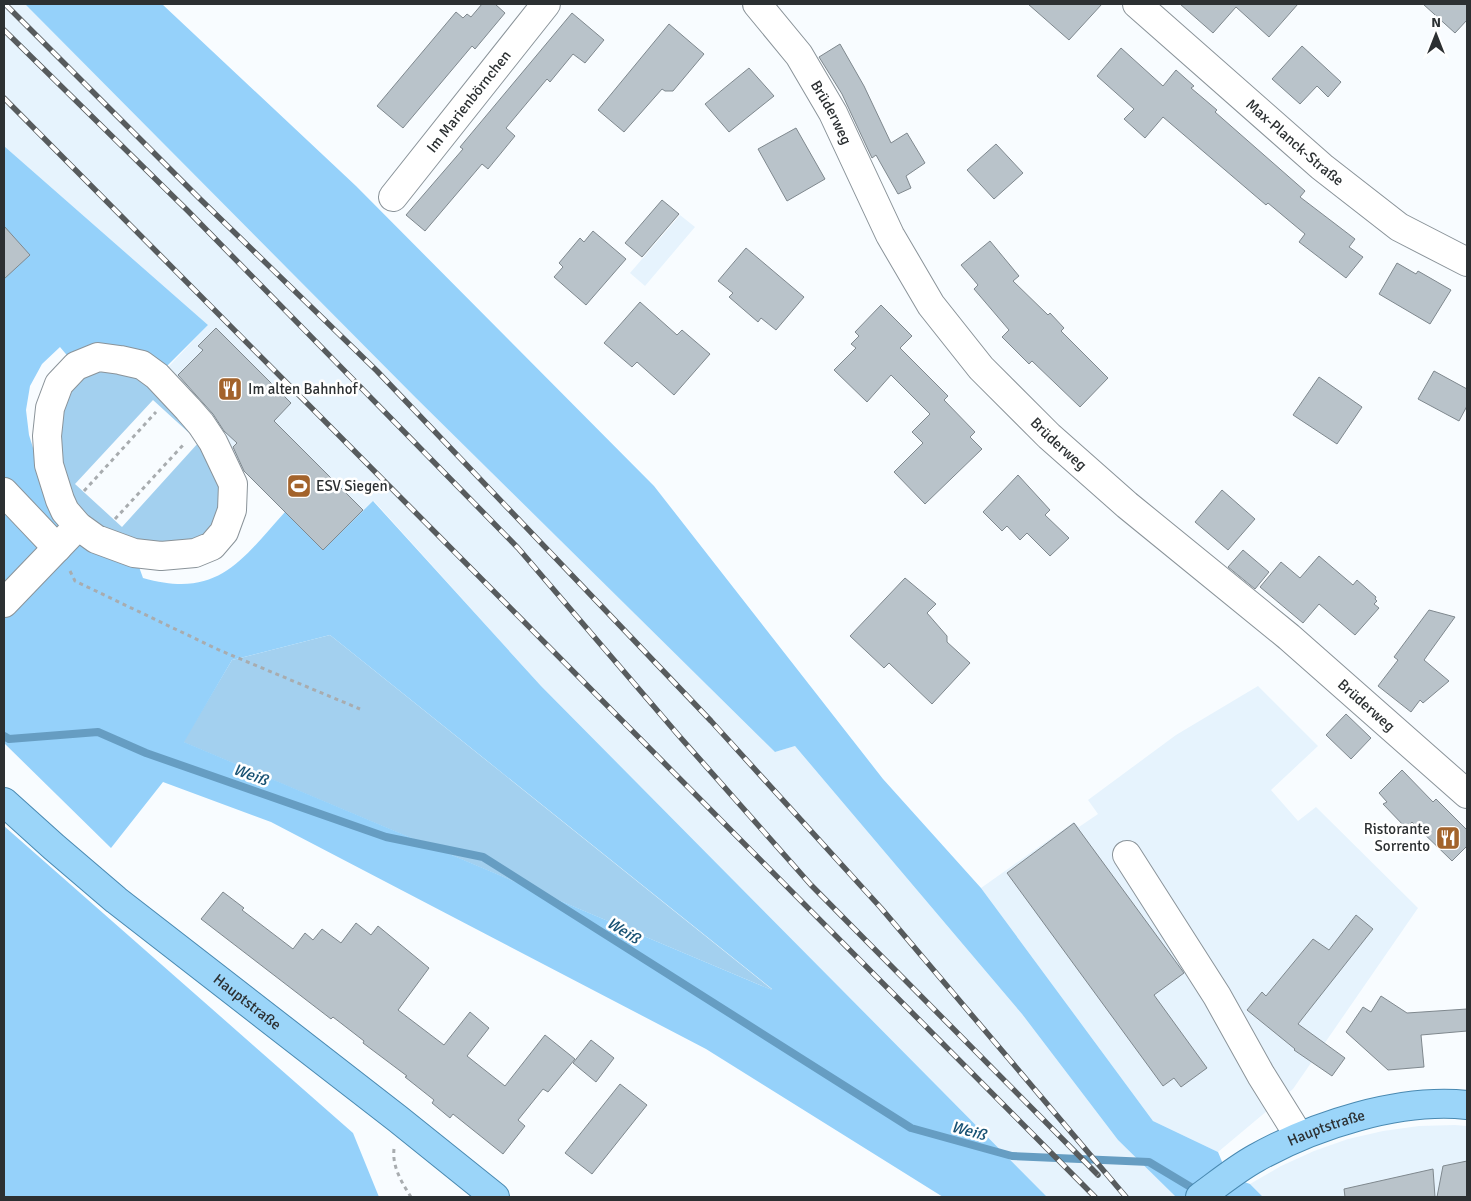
<svg xmlns="http://www.w3.org/2000/svg" width="1471" height="1201" font-family="Signika,sans-serif">
	<style>
		.built { fill: #e6f3fd }
		.green { fill: #a3d0ef; fill-rule: evenodd }
		.forest { fill: #95d1fa; fill-rule: evenodd }
		.lines { fill: none; stroke-linecap: round; stroke-linejoin: round }
		.stream { stroke: #669dc2; stroke-width: 8 }
		.building { fill: #b9c3ca; stroke: #7f888e }
		.minor-casing { stroke: #8a9399; stroke-width: 30 }
		.major-casing { stroke: #4989b1; stroke-width: 30 }
		.path { stroke: #a8acaf; stroke-width: 3; stroke-dasharray: 4 4; stroke-linecap: butt }
		.minor { stroke: #fff; stroke-width: 28 }
		.major { stroke: #9bd5f9; stroke-width: 28 }
		.rail-casing { stroke: #575b5d; stroke-width: 5.5 }
		.rail { stroke: #fff; stroke-width: 4; stroke-dasharray: 11; stroke-linecap: butt }
		.labels { text-anchor: middle; stroke-width: 5; stroke-linejoin: round; paint-order: stroke }
		.street-label { font-size: 15px; fill: #2c3032; stroke: #fff }
		.poi-label { font-size: 15px; fill: #2c3032; stroke: #fff; text-anchor: start }
		.water-label { font-size: 16px; font-style: italic; fill: #185274; stroke: #fff }
	</style>
	<rect width="100%" height="100%" fill="#f8fcff"/>
	<!-- built -->
	<path class="built" d="M4,4h21l391,394 359,354 20,-6 227,268 96,126 58,57h-129l-506,-511 -167,-185 -51,49 -169,-168 54,-57 -204,-179z
		M680,215l15,12 -50,59 -15,-13z
		M1258,686l60,60 -47,44 27,31 18,-14 102,101 -125,181 -75,63 -65,-31 -172,-233 93,-66 5,5 19,-13 -10,-14 88,-65z
		M1455,1125l12,1v71h-204l-13,-13 31,-18 33,-15 34,-12 35,-8 36,-5z"/>
	<!-- green -->
	<path class="green" d="M120,360l68,49 44,101 -37,43 -117,-27 -31,-90 29,-70zM153,400l46,42 -77,85 -47,-43z
		M330,635l444,356 -591,-249 49,-82z"/>
	<!-- forest -->
	<path class="forest" d="M25,4h137l194,182 298,300 229,293 98,109 172,233 65,31 10,24 22,8 13,13h-87l-58,-57 -96,-126 -227,-268 -20,6 -359,-354z
		M4,146l204,179 -51,51 -81,-10 -16,-19 -18,17 -12,22 -4,24 3,25 10,32 21,33 74,53 9,25c75,21 97,-16 142,-66l38,38 50,-49 168,185 506,511h-104l-237,-148 -435,-227 -108,-40 -52,66 -107,-105zM330,635l442,354v1l-588,-248 48,-82z
		M4,826l349,307 26,64h-375z"/>
	<g class="lines">
		<!-- stream -->
		<path class="stream" d="M4,736l5,3 89,-7 48,21 240,84 97,20 428,271 101,28 137,6 50,30"/>
	</g>
	<!-- building -->
	<path class="building" d="M482,4h13l10,9 -30,36 -3,-3 -69,82 -26,-22 79,-94 7,6 4,-4 4,3z
		M1028,4h74l-33,36z
		M1180,4h118l-29,33 -33,-30 -23,26z
		M1423,4h44v16l-12,13z
		M572,13l32,27 -19,23 -12,-9 -23,28 -3,-3 -41,49 9,8 -27,33 -6,-5 -57,67 -19,-16 57,-66 -3,-2z
		M669,24l35,30 -31,37h-8l-3,-2 -38,43 -26,-22z
		M840,44l24,42 27,57 16,-10 18,30 -19,13 5,12 -13,6 -22,-39 -4,3 -30,-64 -23,-37z
		M1302,46l39,36 -13,15 -11,-11 -17,18 -28,-25z
		M1121,48l42,38 13,-16 18,16 -3,2 26,22 -2,2 90,79 -5,6 55,42 -6,8 14,10 -17,21 -47,-36 6,-8 -37,-31 -2,2 -103,-88 -18,21 -21,-19 10,-10 -37,-33z
		M749,68l25,28 -45,36 -24,-28z
		M796,128l29,51 -38,22 -29,-52z
		M996,144l27,29 -29,26 -27,-29z
		M662,200l17,14 -37,43 -17,-14z
		M4,226l26,29 -26,24z
		M593,231l33,28 -40,46 -32,-28 9,-10 -4,-4 21,-25 4,4z
		M990,241l29,35 -6,5 35,34 2,-2 14,15 -3,3 47,47 -28,29 -48,-46 -3,3 -27,-27 7,-7 -35,-41 4,-4 -17,-20z
		M746,248l58,49 -28,33 -15,-12 -3,4 -29,-25 4,-4 -15,-12z
		M1397,263l19,11 2,-3 33,19 -21,34 -51,-30z
		M640,302l37,33 5,-5 28,24 -36,41 -37,-33 -5,5 -28,-24z
		M881,305l31,31 -12,12 48,48 -4,4 31,32 -5,5 12,12 -57,55 -31,-32 29,-29 -11,-11 18,-18 -39,-39 -24,27 -33,-32 22,-22 -5,-4 8,-8 -4,-4z
		M216,328l75,75 -17,18 89,89 -40,40 -79,-79 -11,-24 4,-4 -13,-12 -11,-17 -35,-39 25,-25 -5,-4z
		M1434,371l33,18v17l-8,15 -41,-22z
		M1319,377l43,30 -25,37 -44,-29z
		M1018,475l32,35 -5,5 24,23 -19,18 -23,-23 -7,7 -13,-14 -5,5 -19,-19z
		M1222,490l33,29 -27,31 -33,-28z
		M1243,550l26,22 -14,17 -27,-22z
		M1319,556l34,29 4,-5 19,17 -1,2 2,2 -3,3 5,4 -24,27 -36,-31 -16,19 -43,-36 21,-25 19,16z
		M905,578l31,26 -9,9 20,23v6l23,21 -38,41 -43,-41 -5,5 -34,-32z
		M1429,610l26,7 -31,43 25,21 -26,22 -3,-3 -9,12 -33,-26 20,-26 -4,-3z
		M1346,714l25,24 -20,21 -25,-24z
		M1402,770l31,32 3,-3 31,31v16l-15,15 -40,-39 -6,6 -23,-24 4,-2 -8,-9z
		M1074,823l110,150 -30,22 53,73 -26,19 -7,-9 -11,8 -156,-213z
		M223,892l21,16 -2,2 51,39 12,-16 8,7 9,-11 19,14 15,-20 15,12 7,-9 51,42 -31,42 46,35 26,-33 19,16 -22,28 38,30 40,-51 30,24 -27,33 -5,-3 -25,31 7,6 -22,28 -50,-40 -3,4 -18,-15 2,-3 -29,-23 2,-1 -44,-33 1,-2 -31,-24 -2,2 -130,-100z
		M1356,915l17,14 -75,95 47,34 -13,18 -38,-26 1,-1 -48,-39 15,-18 4,4 47,-57 16,11z
		M1381,996l26,17 60,-4v22l-46,4 3,32 -36,3 -42,-38 17,-25 8,5z
		M591,1040l23,18 -18,24 -23,-19z
		M620,1084l27,21 -55,69 -27,-21z
		M1467,1161v36h-30l6,-31z
		M1433,1169l2,28h-90l-1,-8z"/>
	<g class="lines">
		<defs>
			<g id="minor">
				<path id="s1" d="M757,4l42,51 34,58 57,122 41,70 50,63 68,68 78,69 162,132 178,157"/>
				<path id="s2" d="M1137,4l185,163 77,60 68,35"/>
				<path id="s3" d="M393,197l153,-193"/>
				<path d="M98,357l22,3 22,5 15,11 31,33 13,15 12,18 20,42 -1,26 -8,22 -12,14 -17,7 -34,3 -27,-3 -38,-14 -18,-13 -13,-15 -5,-11 -11,-35 -2,-29 3,-28 9,-24 17,-18z"/>
				<path d="M4,492l53,56"/>
				<path d="M4,603l74,-77"/>
				<path d="M1127,855l90,141 44,79 38,61"/>
			</g>
			<g id="major">
				<path id="s4" d="M4,802l50,45 62,53 282,219 97,78"/>
				<path id="s5" d="M1200,1197c18,-13 36,-28 56,-39 59,-33 143,-60 211,-53"/>
			</g>
		</defs>
		<!-- minor casing -->
		<use href="#minor" class="minor-casing"/>
		<!-- major casing -->
		<use href="#major" class="major-casing"/>
		<!-- path -->
		<path class="path" d="M84,491l72,-79
			M115,519l69,-75
			M70,571l5,10 144,69 141,59
			M394,1149c-2,18 8,34 17,48"/>
		<!-- minor -->
		<use href="#minor" class="minor"/>
		<!-- major -->
		<use href="#major" class="major"/>
		<defs>
			<path id="rail" d="M5,4l194,194 178,173 334,350 170,187 245,289
				M4,30l184,181 330,337 162,189 131,148 287,290
				M4,98l1091,1099"/>
		</defs>
		<!-- rail casing -->
		<use href="#rail" class="rail-casing"/>
		<!-- rail -->
		<use href="#rail" class="rail"/>
	</g>
	<!-- icons -->
	<defs>
		<symbol id="restaurant-square" viewBox="-11 -11 22 22"><rect x="-9" y="-9" width="18" height="18" rx="4" fill="#a3632b" stroke="#fff"/><path d="M-5-6h1v4h1v-4h1v4h1v-4h1v5L-1.5 .5V6h-2V.5L-5-1ZM5-6V6H3V1.5H1.5Q1.5-4 5-6Z" fill="#fff"/></symbol>
		<symbol id="stadium-square" viewBox="-11 -11 22 22"><rect x="-9" y="-9" width="18" height="18" rx="4" fill="#a3632b" stroke="#fff"/><path d="M0-5a6.5 5 0 1 0 0 10a6.5 5 0 1 0 0-10ZM-3.5-1.8h7v3.6h-7Z" fill="#fff"/></symbol>
	</defs>
	<g fill-rule="evenodd">
		<use href="#restaurant-square" x="216" y="375" width="28" height="28"/>
		<use href="#stadium-square" x="285" y="472" width="28" height="28"/>
		<use href="#restaurant-square" x="1434" y="824" width="28" height="28"/>
	</g>
	<g class="labels">
		<!-- street labels -->
		<g class="street-label">
			<text dy="5" stroke="none"><textPath href="#s3" startOffset="122">Im Marienbörnchen</textPath></text>
			<text dy="5" stroke="none"><textPath href="#s1" startOffset="132">Brüderweg</textPath></text>
			<text dy="5" stroke="none"><textPath href="#s2" startOffset="210">Max-Planck-Straße</textPath></text>
			<text dy="5" stroke="none"><textPath href="#s1" startOffset="538">Brüderweg</textPath></text>
			<text dy="5" stroke="none"><textPath href="#s1" startOffset="942">Brüderweg</textPath></text>
			<text dy="5" stroke="none"><textPath href="#s4" startOffset="315">Hauptstraße</textPath></text>
			<text dy="5" stroke="none"><textPath href="#s5" startOffset="145">Hauptstraße</textPath></text>
		</g>
		<!-- poi labels -->
		<g class="poi-label">
			<text x="248" y="394">Im alten Bahnhof</text>
			<text x="316" y="491">ESV Siegen</text>
			<text x="1430" y="834" text-anchor="end">Ristorante<tspan x="1430" dy="17">Sorrento</tspan></text>
		</g>
		<!-- water labels -->
		<g class="water-label">
			<text transform="translate(251 774) rotate(20)" y="6">Weiß</text>
			<text transform="translate(624 930) rotate(32)" y="6">Weiß</text>
			<text transform="translate(969 1130) rotate(15)" y="6">Weiß</text>
		</g>
	</g>
	<!-- border -->
	<rect width="1471" height="1201" fill="none" stroke="#2c3032" stroke-width="10"/>
	<!-- north arrow -->
	<g transform="translate(1436 35)" stroke="#ffffff" stroke-width="4" paint-order="stroke">
	<path d="M0-4L9 19L0 12L-9 19Z" fill="#2c3032"/>
	<text y="-8" font-size="14" font-weight="bold" text-anchor="middle" fill="#2c3032">N</text>
	</g>
</svg>
